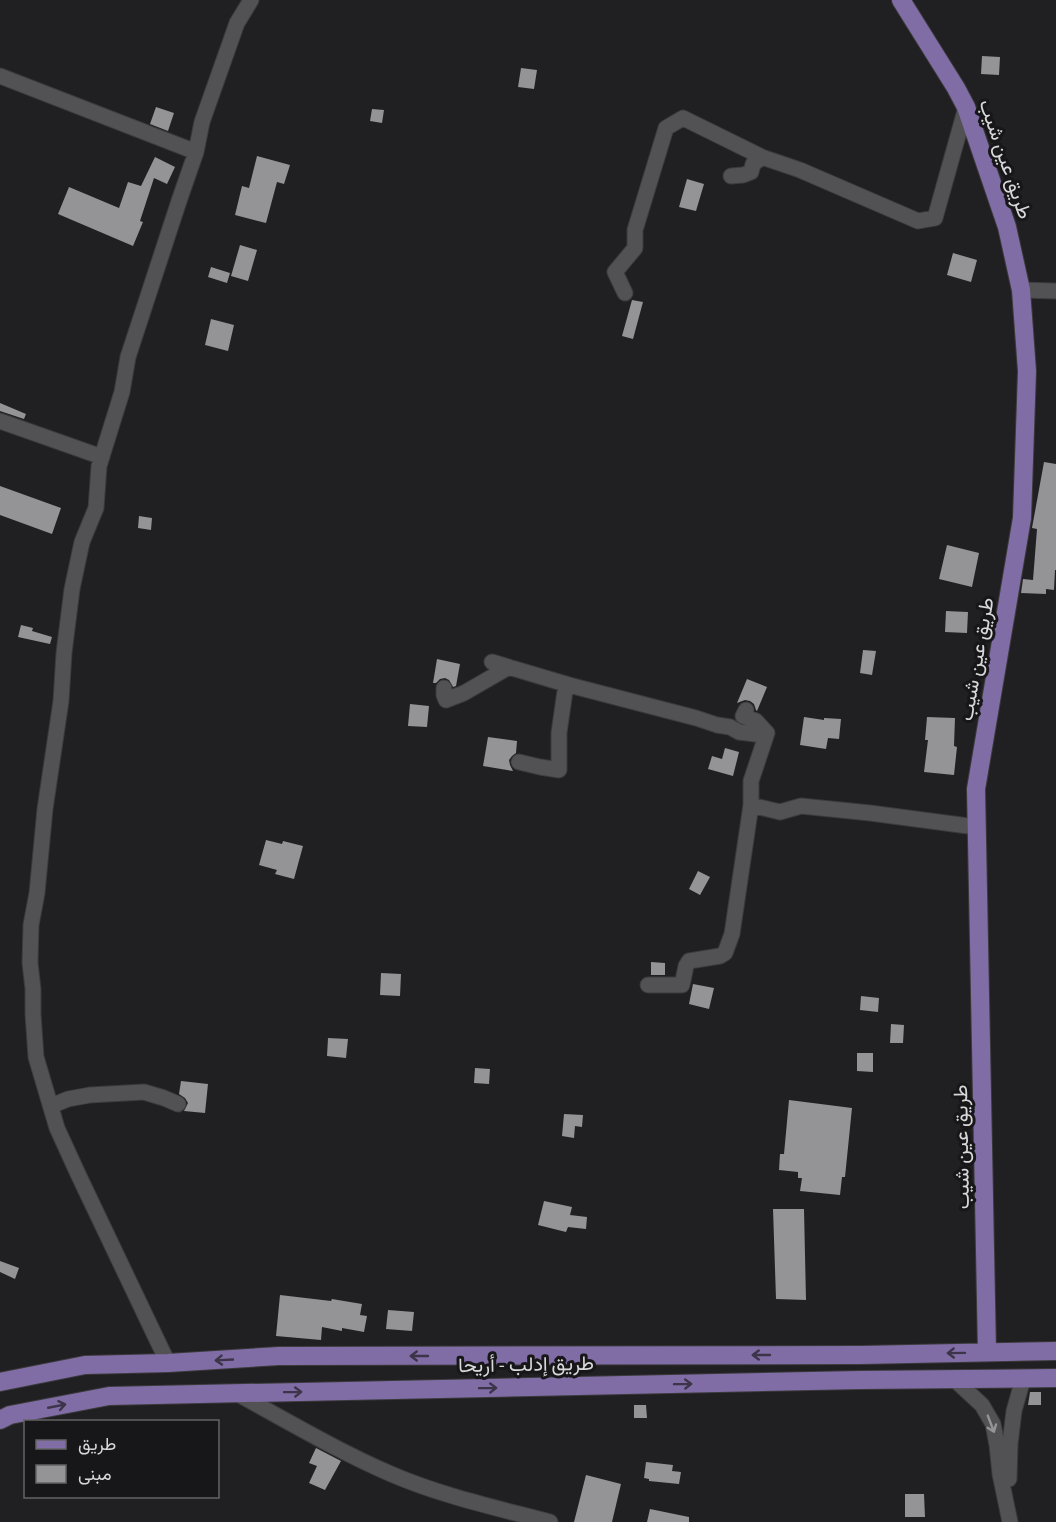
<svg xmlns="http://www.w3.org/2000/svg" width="1056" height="1522" font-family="'Source Sans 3',Vazirmatn,sans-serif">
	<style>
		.building { fill: #949396 }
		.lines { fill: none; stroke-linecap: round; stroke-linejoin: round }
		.minor-casing { stroke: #3b3a3c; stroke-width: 17 }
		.major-casing { stroke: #3b3a3c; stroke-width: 20 }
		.minor { stroke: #525154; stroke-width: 15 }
		.major { stroke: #816da5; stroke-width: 18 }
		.oneway { stroke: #3c3449 }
		.oneway2 { stroke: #959496 }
		.labels { text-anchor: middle; stroke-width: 6; stroke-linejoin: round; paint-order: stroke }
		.street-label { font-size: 20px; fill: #d8d7d9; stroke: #171618 }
	</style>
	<rect width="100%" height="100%" fill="#201f22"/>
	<!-- building -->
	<path class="building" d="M982,56l18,1 -1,18 -18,-1z
		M521,68l16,2 -3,19 -16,-2z
		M156,107l18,6 -6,18 -18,-7z
		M372,109l12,1 -2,13 -12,-2z
		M257,156l33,9 -6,19 -7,-2 -11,41 -31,-8 7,-29 7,2z
		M155,157l20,10 -8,17 -13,-6 -14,43 3,1 -10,24 -75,-32 11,-27 50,21 9,-26 13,4z
		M687,179l17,5 -8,27 -17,-4z
		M240,245l17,5 -9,31 -17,-5z
		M953,253l24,7 -6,22 -24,-7z
		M211,267l19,6 -3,10 -19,-6z
		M632,300l11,2 -10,37 -11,-3z
		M211,319l23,6 -6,26 -23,-6z
		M0,403l26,11 -2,5 -24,-8z
		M1044,462l12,2v106h-1l-1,20 -8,-1v5l-25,-1 2,-14 10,1 4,-51 -5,-1z
		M0,486l61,22 -9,26 -52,-19z
		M139,516l13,2 -1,12 -13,-2z
		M947,545l32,8 -7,34 -33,-8z
		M946,611l22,1 -1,21 -22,-1z
		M21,625l12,3 -1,3 20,6 -2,7 -32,-7z
		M863,650l13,1 -4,24 -12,-2z
		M437,659l23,5 -4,22 -3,1 -4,-7 -4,-2 -5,1 -4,4h-3z
		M747,679l20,8 -10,24 -1,-1 -2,-6 -4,-3 -5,-1 -8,3z
		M410,704l19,2 -2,21 -19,-1z
		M804,717l20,3v-2l17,1 -2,20 -11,-1 -2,11 -26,-4z
		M927,717l28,1 -1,28 3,1 -3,28 -30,-3 4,-32h-3z
		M488,737l29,4 -1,12 -4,3 -3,4 1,5 3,6 -30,-5z
		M725,748l14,4 -6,24 -25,-7 4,-13 10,3z
		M266,840l16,4 1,-3 20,5 -9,33 -19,-5 2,-4 -18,-5z
		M698,871l12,6 -10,18 -11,-6z
		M651,962l14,1v12h-14z
		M381,973l20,1 -1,22 -20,-1z
		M693,984l21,4 -5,21 -20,-5z
		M861,996l18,2 -1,14 -18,-2z
		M891,1024l13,1 -1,18h-13z
		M328,1038l20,1 -2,19 -19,-2z
		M857,1053h16v19l-16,-1z
		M475,1068l15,1 -1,15 -15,-1z
		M181,1081l27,3 -3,29 -21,-2 4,-8 -3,-5 -6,-4z
		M789,1100l63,8 -7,69h-3l-2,18 -40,-4 2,-13h-4v-6l-19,-2 1,-16h4z
		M564,1114l19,1 -1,12 -7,-1 -1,12 -12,-2z
		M544,1201l28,6 -2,8 17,2 -1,12 -18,-2 -2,5 -28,-7z
		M773,1209h31l2,91 -30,-1z
		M0,1261l19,7 -4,11 -15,-7z
		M280,1295l51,6 1,-2 30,5 -2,11 7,1 -3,16 -22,-4v3l-20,-4 -1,13 -45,-4z
		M388,1310l26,2 -2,19 -26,-2z
		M1030,1392h11v13h-13z
		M634,1405h12l1,13h-13z
		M316,1448l25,13 -16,29 -16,-7 8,-17 -8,-3z
		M646,1462l27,3 -1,6 9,1 -2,12 -30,-3v-2l-5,-1z
		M586,1475l35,9 -9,38h-38z
		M905,1494h19l1,23h-20z
		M650,1509l39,8v5h-42z"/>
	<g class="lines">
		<defs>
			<path id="minor" d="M0,76l196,76
				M731,176l12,-1 8,-3 2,-8 9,-7 38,13 118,51 17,-3 31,-111
				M1021,290l35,1
				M625,293l-10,-21 20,-24v-18l31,-102 17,-10 79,39
				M0,421l102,36
				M492,662l77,23 127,33 21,7 13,2 9,5 16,2 12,-1
				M444,688v7l2,5 18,-7 45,-26
				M746,710l-3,6 13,5 11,12 -16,48v24
				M519,762l21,5 19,3v-37l7,-49
				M648,985h34l4,-19 3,-5 31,-5 5,-3 7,-19 19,-129 29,7 21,-6 69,7 106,14
				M51,1106l17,-7 22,-4 54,-3 20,6 14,6
				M168,1363l-90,-189 -21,-46 -21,-71 -3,-43v-25l-3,-26 1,-38 6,-32 8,-84 16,-108 3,-48 8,-64 10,-47 14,-34 3,-42 23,-74 6,-35 51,-156 17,-49 6,-30 35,-99 14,-23
				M955,1380l27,25 11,19 4,21 3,29 10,48
				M236,1393c51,28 102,58 155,81 51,22 106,34 159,48
				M1009,1479l1,-35 4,-33 9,-32"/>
			<path id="major" d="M901,0l55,88 10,19 41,120 14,63 6,81 -5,147 -46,271 11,563
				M0,1382l85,-17 83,-2 111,-7 582,-1 195,-4
				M0,1420l10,-5 99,-19 751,-16 196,-2"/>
		</defs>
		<!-- minor casing -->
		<use href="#minor" class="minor-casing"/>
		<!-- major casing -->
		<use href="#major" class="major-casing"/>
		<!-- minor -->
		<use href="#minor" class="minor"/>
		<!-- major -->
		<use href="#major" class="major"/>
	</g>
	<!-- one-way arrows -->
	<defs><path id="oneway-shaft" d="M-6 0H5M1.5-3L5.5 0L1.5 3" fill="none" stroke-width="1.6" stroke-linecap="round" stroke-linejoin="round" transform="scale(1.5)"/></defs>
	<g class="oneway">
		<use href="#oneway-shaft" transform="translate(956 1353) rotate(179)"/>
		<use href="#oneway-shaft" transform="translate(761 1355) rotate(180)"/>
		<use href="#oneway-shaft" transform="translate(419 1356) rotate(180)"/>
		<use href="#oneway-shaft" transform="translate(224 1360) rotate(177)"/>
		<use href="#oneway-shaft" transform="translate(683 1384) rotate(-1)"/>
		<use href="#oneway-shaft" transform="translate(488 1388) rotate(-1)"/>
		<use href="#oneway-shaft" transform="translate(293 1392) rotate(-1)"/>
		<use href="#oneway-shaft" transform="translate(57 1406) rotate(-11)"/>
	</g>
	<use class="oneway2" href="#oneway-shaft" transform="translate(991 1424) rotate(69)"/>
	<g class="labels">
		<!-- street labels -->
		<g class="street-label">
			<text transform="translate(1006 159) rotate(71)" y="7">طريق عين شيب</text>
			<text transform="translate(976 659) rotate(-80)" y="7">طريق عين شيب</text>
			<text transform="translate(961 1147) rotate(-91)" y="7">طريق عين شيب</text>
			<text transform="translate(526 1364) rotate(-1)" y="7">طريق إدلب - أريحا</text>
		</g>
	</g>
	<!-- legend -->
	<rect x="24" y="1420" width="195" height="78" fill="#171618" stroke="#646365" stroke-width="1.5"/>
	<rect x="36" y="1440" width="30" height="9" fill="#816da5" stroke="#646365" stroke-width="1.5"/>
	<text x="78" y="1450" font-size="18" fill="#d8d7d9">طريق</text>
	<rect x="36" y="1465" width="30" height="18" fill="#949396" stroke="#646365" stroke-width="1.5"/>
	<text x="78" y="1480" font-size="18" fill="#d8d7d9">مبنى</text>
</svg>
